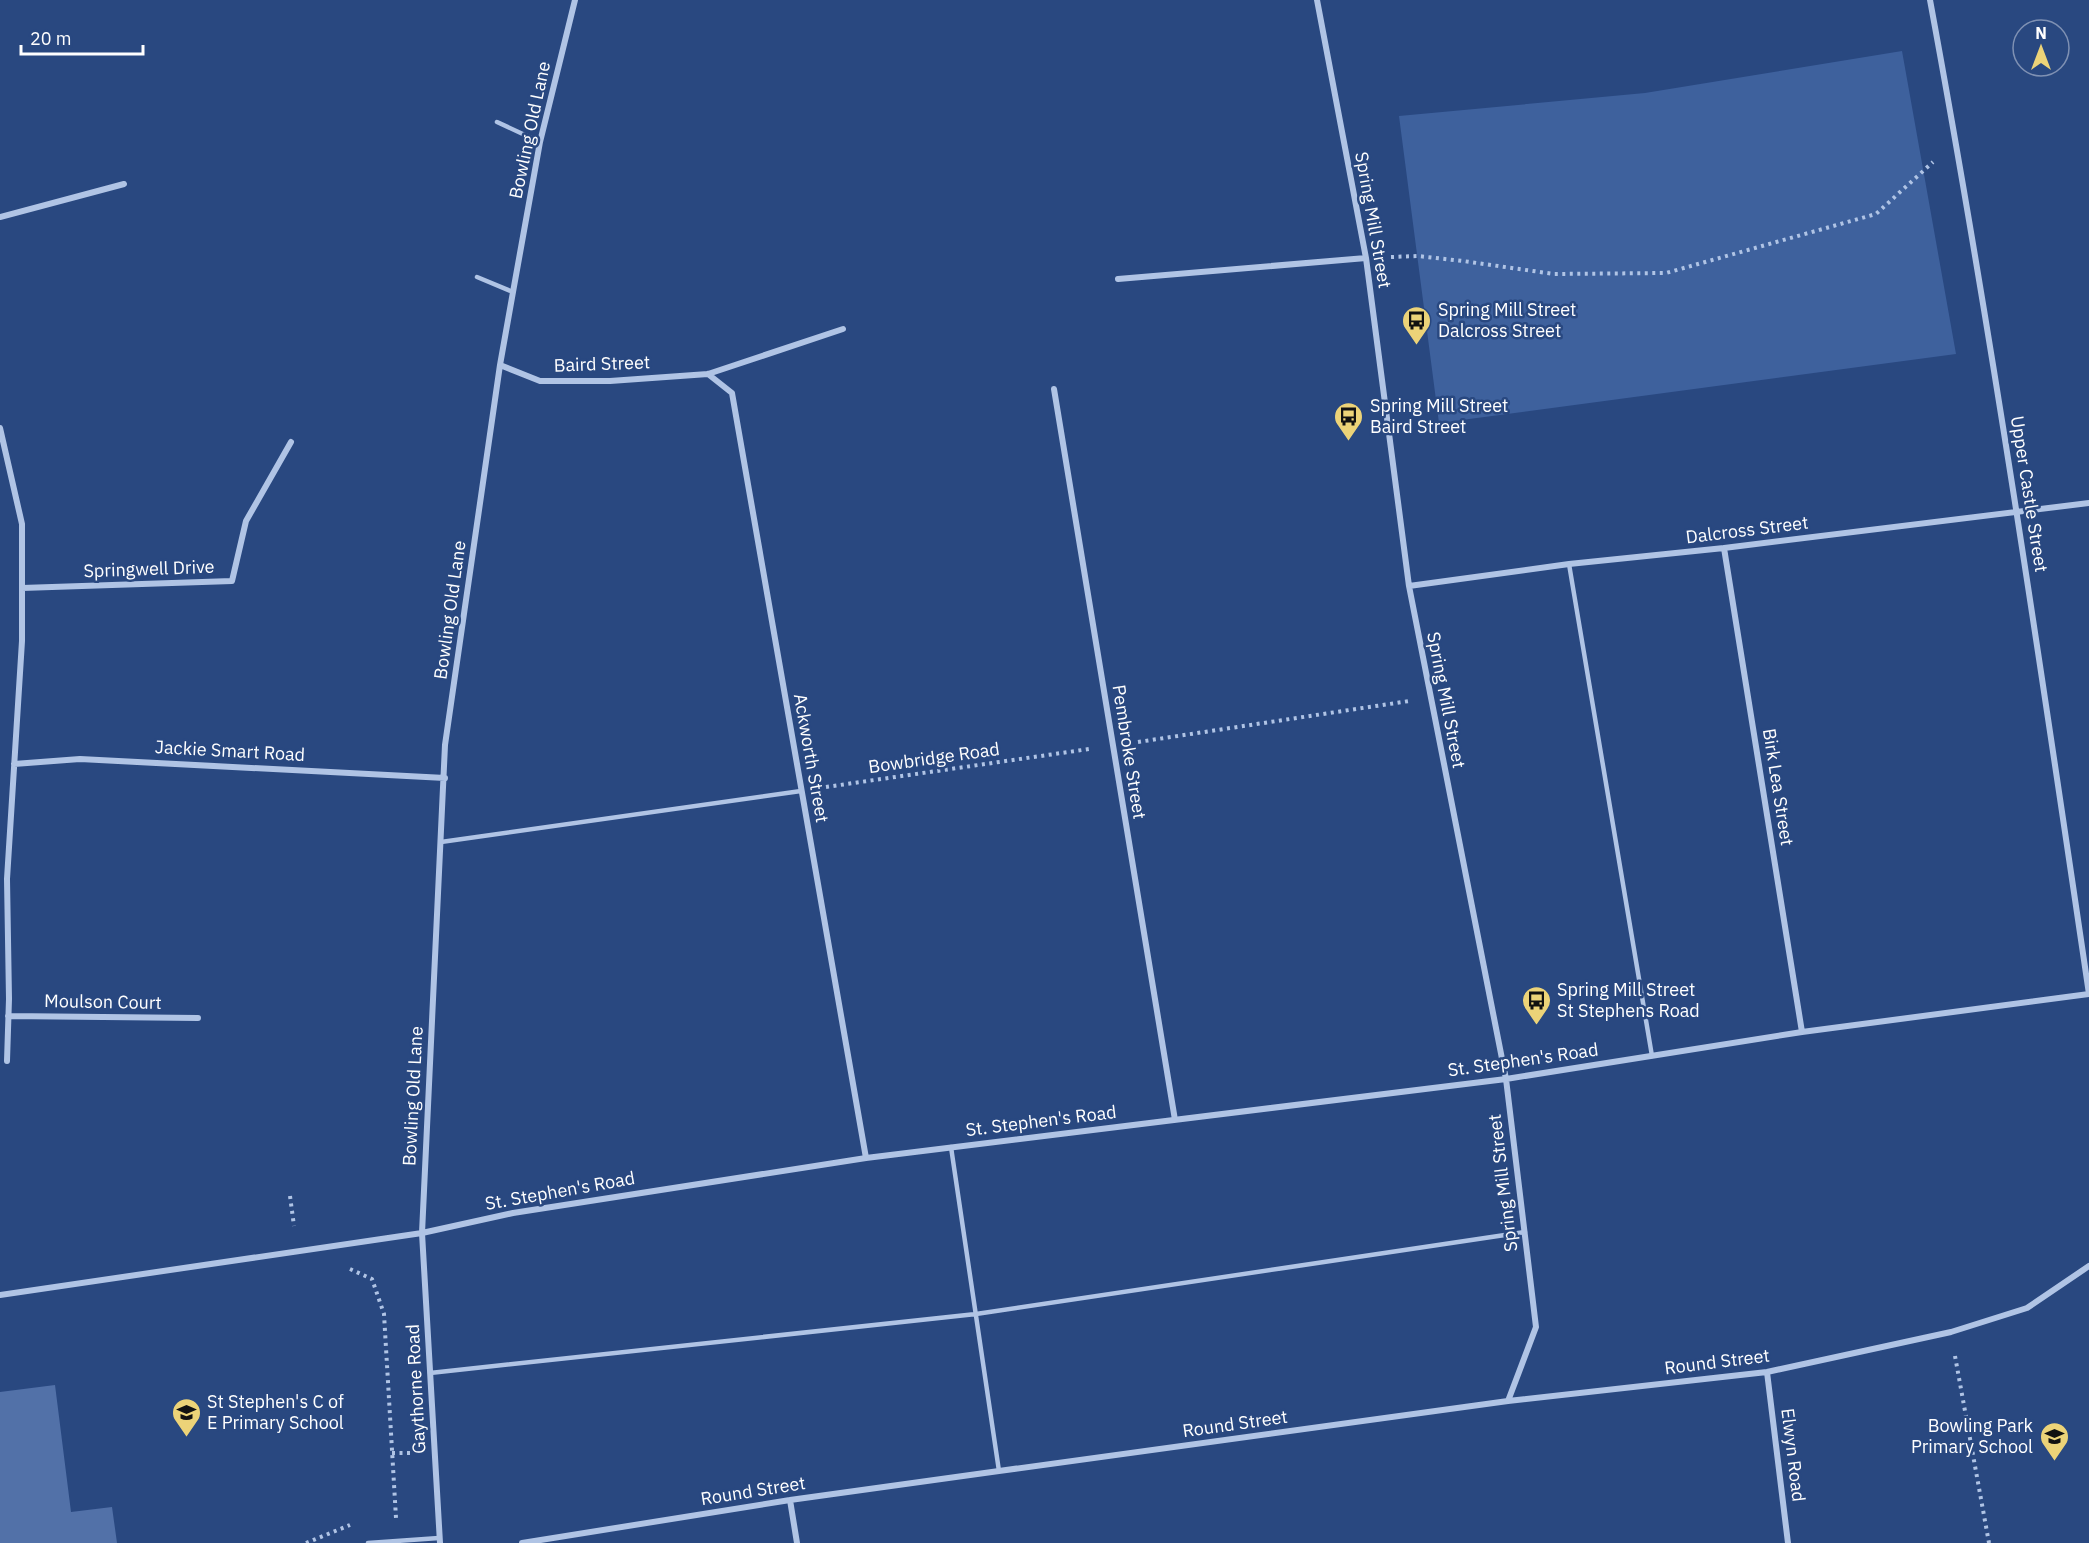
<svg xmlns="http://www.w3.org/2000/svg" width="2089" height="1543" font-family="'IBM Plex Sans',sans-serif">
	<style>
		.green { fill: #3e619d }
		.building { fill: #5271a8 }
		.lines { fill: none; stroke-linecap: round; stroke-linejoin: round }
		.path { stroke: #b0c4e5; stroke-width: 4; stroke-dasharray: 3 4.5; stroke-linecap: butt }
		.lane { stroke: #b0c4e5; stroke-width: 4.5 }
		.street { stroke: #b0c4e5; stroke-width: 6 }
		.labels { text-anchor: middle; stroke-width: 5; stroke-linejoin: round; paint-order: stroke }
		.street-label { font-size: 18px; fill: #fff; stroke: #294880 }
		.poi-label { font-size: 18px; fill: #fff; stroke: #294880; text-anchor: start }
	</style>
	<rect width="100%" height="100%" fill="#294880"/>
	<!-- green -->
	<path class="green" d="M1902,51l54,303 -517,69 -40,-307 246,-23z"/>
	<!-- building -->
	<path class="building" d="M55,1385l16,127 41,-5 5,36h-117v-151z"/>
	<g class="lines">
		<!-- path -->
		<path class="path" d="M1391,257l27,-1 45,5 91,13 112,-1 210,-59 57,-52
			M1138,742l271,-41
			M826,787l263,-38
			M290,1196l4,30
			M350,1269l22,10 12,35 12,204
			M1955,1356l34,187
			M392,1453h18
			M306,1543l44,-18"/>
		<!-- lane -->
		<path class="lane" d="M497,122l43,20
			M477,277l36,15
			M1569,564l83,492
			M441,842l360,-51
			M951,1147l48,324
			M430,1373l546,-59 549,-82
			M368,1543l71,-5"/>
		<!-- street -->
		<path class="street" d="M1317,0l49,258 43,328 97,493 30,248 -28,74
			M1930,0c61,330 110,662 159,994
			M0,217l124,-33
			M1118,279l248,-21
			M500,365l40,16h70l98,-7 135,-45
			M708,374l24,19 134,765
			M1054,389l121,731
			M0,428l22,96v117l-15,238 2,120 -2,62
			M1724,548l78,484
			M1409,586l160,-22 155,-16 365,-45
			M22,588l210,-7 14,-60 45,-79
			M14,764l66,-5 365,19
			M8,1016l190,2
			M0,1295l422,-62 91,-20 353,-55 640,-79 296,-47 287,-38
			M1767,1372l21,171
			M790,1500l7,43
			M440,1543l-18,-310 23,-488 55,-380 13,-73 27,-150 35,-142
			M522,1543l268,-43 209,-29 509,-70 259,-29 184,-40 76,-24 62,-42"/>
	</g>
	<!-- icons -->
	<defs>
		<symbol id="bus-pin" viewBox="-11 -11 22 30"><path d="M0 17L-7.5 6A9.5 9.5 0 1 1 7.5 6Z" fill="#ecd378" stroke="#294880"/><path d="M-5-6H5V4H4V6H2V4H-2V6H-4V4H-5ZM-3.5-4V0h7V-4ZM-3.5 1.2v1.5H-2V1.2ZM2 1.2v1.5H3.5V1.2Z" fill="#111"/></symbol>
		<symbol id="school-pin" viewBox="-11 -11 22 30"><path d="M0 17L-7.5 6A9.5 9.5 0 1 1 7.5 6Z" fill="#ecd378" stroke="#294880"/><path d="M0-5L7-2L0 1L-7-2ZM-4 1L0 2.5L4 1V4Q0 6-4 4Z" fill="#111"/></symbol>
	</defs>
	<g fill-rule="evenodd">
		<use href="#bus-pin" x="1400" y="304" width="33" height="45"/>
		<use href="#bus-pin" x="1332" y="400" width="33" height="45"/>
		<use href="#bus-pin" x="1520" y="984" width="33" height="45"/>
		<use href="#school-pin" x="170" y="1396" width="33" height="45"/>
		<use href="#school-pin" x="2038" y="1420" width="33" height="45"/>
	</g>
	<g class="labels">
		<!-- street labels -->
		<g class="street-label">
			<text transform="translate(530 130) rotate(-78)" y="6">Bowling Old Lane</text>
			<text transform="translate(1373 220) rotate(80)" y="6">Spring Mill Street</text>
			<text transform="translate(602 364) rotate(-2)" y="6">Baird Street</text>
			<text transform="translate(2029 494) rotate(81)" y="6">Upper Castle Street</text>
			<text transform="translate(1747 530) rotate(-7)" y="6">Dalcross Street</text>
			<text transform="translate(149 569) rotate(-2)" y="6">Springwell Drive</text>
			<text transform="translate(450 610) rotate(-82)" y="6">Bowling Old Lane</text>
			<text transform="translate(1446 700) rotate(79)" y="6">Spring Mill Street</text>
			<text transform="translate(230 751) rotate(3)" y="6">Jackie Smart Road</text>
			<text transform="translate(1129 752) rotate(81)" y="6">Pembroke Street</text>
			<text transform="translate(811 758) rotate(80)" y="6">Ackworth Street</text>
			<text transform="translate(934 758) rotate(-8)" y="6">Bowbridge Road</text>
			<text transform="translate(1778 787) rotate(81)" y="6">Birk Lea Street</text>
			<text transform="translate(103 1002) rotate(1)" y="6">Moulson Court</text>
			<text transform="translate(1523 1060) rotate(-8)" y="6">St. Stephen's Road</text>
			<text transform="translate(413 1096) rotate(-87)" y="6">Bowling Old Lane</text>
			<text transform="translate(1041 1121) rotate(-7)" y="6">St. Stephen's Road</text>
			<text transform="translate(1503 1183) rotate(-97)" y="6">Spring Mill Street</text>
			<text transform="translate(560 1191) rotate(-10)" y="6">St. Stephen's Road</text>
			<text transform="translate(1717 1362) rotate(-7)" y="6">Round Street</text>
			<text transform="translate(416 1389) rotate(-93)" y="6">Gaythorne Road</text>
			<text transform="translate(1235 1424) rotate(-8)" y="6">Round Street</text>
			<text transform="translate(1793 1455) rotate(83)" y="6">Elwyn Road</text>
			<text transform="translate(753 1491) rotate(-9)" y="6">Round Street</text>
		</g>
		<!-- poi labels -->
		<g class="poi-label">
			<text x="1438" y="316">Spring Mill Street<tspan x="1438" dy="21">Dalcross Street</tspan></text>
			<text x="1370" y="412">Spring Mill Street<tspan x="1370" dy="21">Baird Street</tspan></text>
			<text x="1557" y="996">Spring Mill Street<tspan x="1557" dy="21">St Stephens Road</tspan></text>
			<text x="207" y="1408">St Stephen's C of<tspan x="207" dy="21">E Primary School</tspan></text>
			<text x="2033" y="1432" text-anchor="end">Bowling Park<tspan x="2033" dy="21">Primary School</tspan></text>
		</g>
	</g>
	<!-- north arrow -->
	<g transform="translate(2041 48)"><circle r="28" fill="#294880" stroke="#7f91b3" stroke-width="1.5"/>
	<path d="M0-4.5L10 22L0 15L-10 22Z" fill="#ecd378"/>
	<text y="-9" font-size="16" font-weight="bold" text-anchor="middle" fill="#ffffff">N</text>
	</g>
	<!-- scale -->
	<path d="M21 45v9h122v-9" fill="none" stroke="#ffffff" stroke-width="3"/>
	<text x="30" y="45" font-size="18" fill="#ffffff" stroke="#294880" stroke-width="4.5" paint-order="stroke">20 m</text>
</svg>
